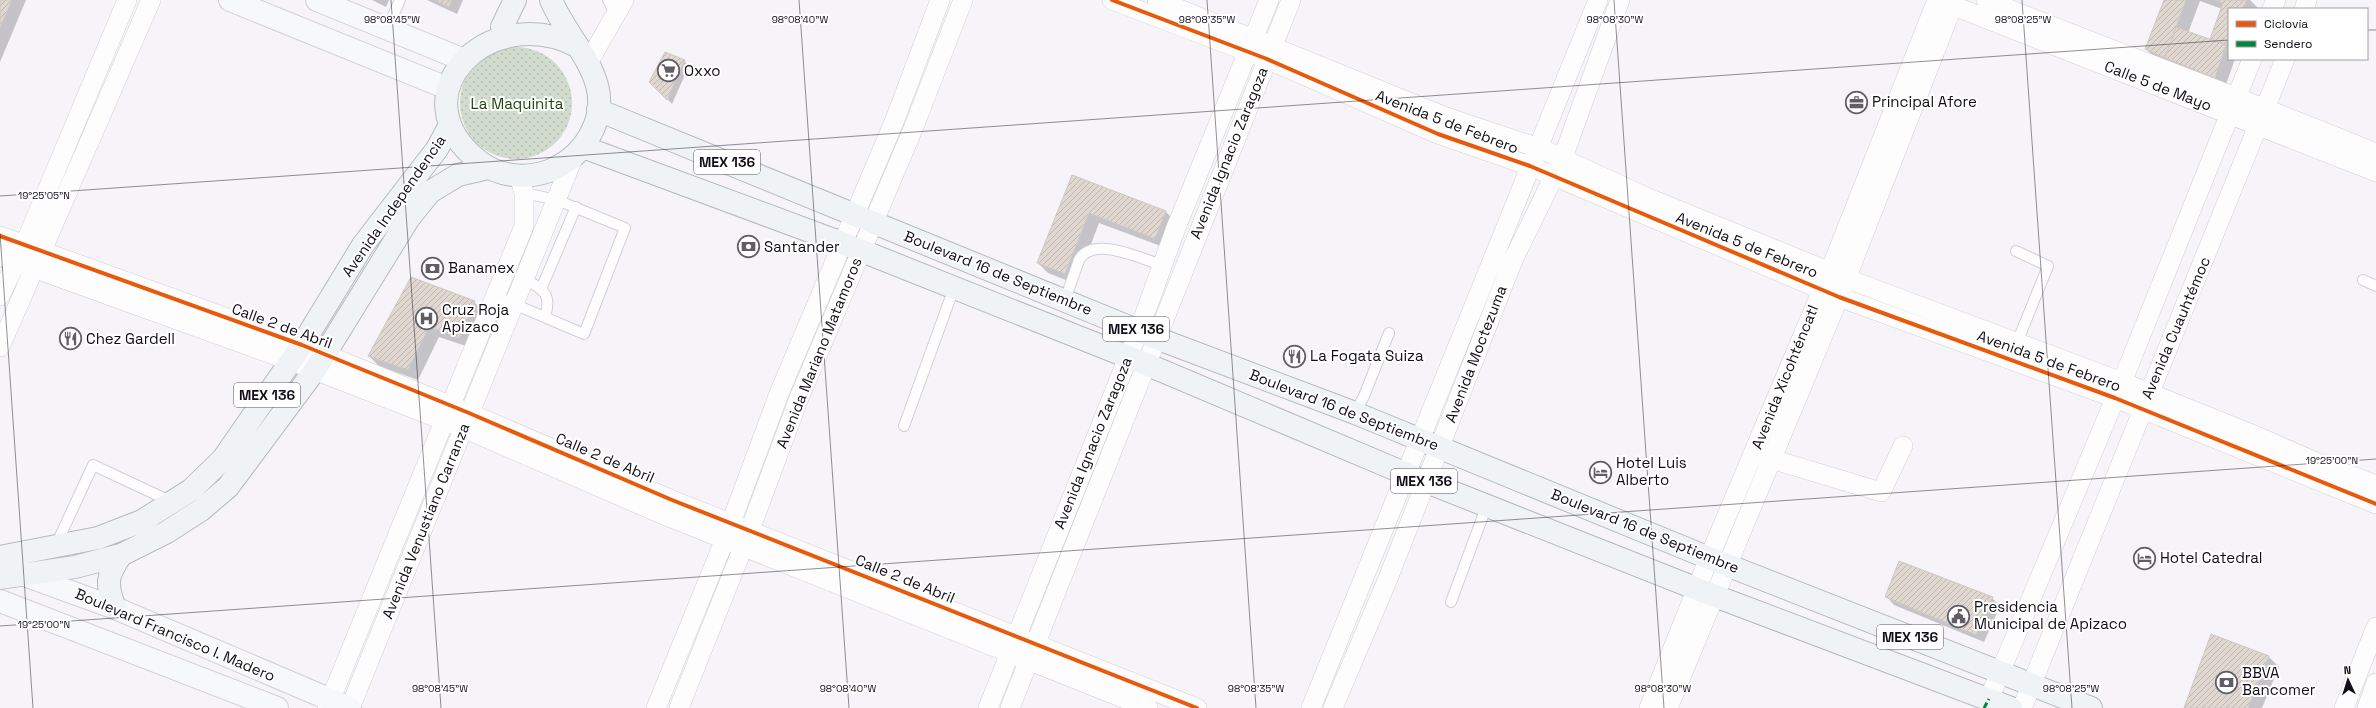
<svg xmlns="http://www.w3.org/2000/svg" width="2376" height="708" font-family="'Space Grotesk',sans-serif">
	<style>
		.green { fill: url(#green-dots) }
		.shadow { fill: #0003; fill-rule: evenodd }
		.building { fill: url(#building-hatch); stroke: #cec9c5 }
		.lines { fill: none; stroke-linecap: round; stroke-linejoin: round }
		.service-casing { stroke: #d2cfd7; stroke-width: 12 }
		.minor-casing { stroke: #d2cfd7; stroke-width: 20 }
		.secondary-casing { stroke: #d2cfd7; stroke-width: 24 }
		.primary-casing { stroke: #b5bac0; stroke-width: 24 }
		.service { stroke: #fefdfe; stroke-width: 10 }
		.minor { stroke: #fefdfe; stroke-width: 19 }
		.secondary { stroke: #f7f8fa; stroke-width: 22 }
		.primary { stroke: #f0f3f6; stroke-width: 22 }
		.quiet { stroke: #00873e; stroke-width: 3; stroke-dasharray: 6 3; stroke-linecap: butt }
		.cycleway-casing { stroke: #fff; stroke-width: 6 }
		.cycleway { stroke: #e8590c; stroke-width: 4 }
		.ticks { fill: none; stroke: #110c17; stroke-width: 1; stroke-opacity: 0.45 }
		.labels { text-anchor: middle; stroke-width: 4; stroke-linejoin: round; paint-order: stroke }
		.shield { fill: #fff; stroke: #58555d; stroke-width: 1 }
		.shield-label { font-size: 14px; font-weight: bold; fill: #110c17 }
		.poi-label { font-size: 15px; fill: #110c17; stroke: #fff; text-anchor: start }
		.street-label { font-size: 15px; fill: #110c17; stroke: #fff }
		.park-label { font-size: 15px; fill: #1a4807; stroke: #fff }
		.ticks-label { font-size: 10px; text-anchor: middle; fill: #110c17; stroke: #fff; stroke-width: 4; stroke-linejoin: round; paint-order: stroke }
	</style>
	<defs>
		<pattern id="green-dots" width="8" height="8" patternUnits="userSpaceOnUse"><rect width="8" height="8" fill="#d1dcce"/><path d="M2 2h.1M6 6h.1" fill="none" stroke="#b2bcb0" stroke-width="1.8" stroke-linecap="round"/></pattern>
		<pattern id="building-hatch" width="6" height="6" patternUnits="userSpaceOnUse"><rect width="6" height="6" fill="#dfd7d0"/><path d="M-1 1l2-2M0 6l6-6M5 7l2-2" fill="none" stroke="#beb7b2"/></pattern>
	</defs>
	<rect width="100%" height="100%" fill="#f6f4f9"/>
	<!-- green -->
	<path class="green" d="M460 103a56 56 0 1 1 112 0a56 56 0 1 1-112 0Z"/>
	<!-- shadow -->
	<path class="shadow" d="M0,0h26l-26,62z
		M372,0h17l-3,7z
		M427,0h36l-6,14z
		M2165,0h85l8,8 -29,1v50h6l-10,28 -69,-28 -10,-10zM2200,1l22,8 -12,31 -22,-7z
		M684,61l5,5 -17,38 -21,-22z
		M1073,176l93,36 10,10 -10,26 -67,-25 -23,61 -28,-11 -10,-10z
		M474,302l10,10 -15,35 -30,-10 -21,43 -39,-14 -10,-10z
		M1887,597l105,1 8,8 -16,36 -90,-37z
		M2211,635l58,22 10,10 -17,41h-77z"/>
	<!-- building -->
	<path class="building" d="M0,0h12l-12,28z
		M435,0h17l-3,7z
		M2164,0h22l-21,58 -20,-9z
		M2215,0h32l-5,9h-13v29l-3,7 -16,-6 13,-36z
		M2176,27l50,18 -11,33 -50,-20z
		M665,52l20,8 -18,40 -18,-18z
		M1072,175l94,36 -11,28 -66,-26 -24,61 -28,-11z
		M411,277l64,24 -16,37 -30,-11 -21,43 -40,-14z
		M1899,561l94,36 -17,38 -91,-38z
		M2211,634l58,22 -21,52h-64z"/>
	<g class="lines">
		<defs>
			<path id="service" d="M608,0l8,15
				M388,27l12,-27
				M525,279c19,11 27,15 20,38
				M2363,280l13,6
				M541,289l35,-82
				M495,296l89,38 41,-106 -68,-28 -33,-7
				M1065,300l14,-40c14,-25 62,-1 83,5
				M2016,345l32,-79 -32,-15
				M1355,413l9,-17 25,-63
				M904,426l50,-138
				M56,545l37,-80 79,37
				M1451,602l36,-97"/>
			<path id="minor" d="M1112,0l155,59 171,75 92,32 309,131 276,101 261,106
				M1157,0l289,117 93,31 107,49 199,81 277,104 132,53 64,28 58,22
				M1986,0c130,52 261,100 390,153
				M1941,1l435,171
				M2272,9l4,-9
				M2304,9l3,-9
				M589,61l35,-61
				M0,236l302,109 167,68 203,87 525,208
				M0,256l291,105 172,67 201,87 484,193
				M0,296l24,-50 103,-246
				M0,347l151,-347
				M1758,455l123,37 22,-46
				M1989,699l133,-317 130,-323
				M327,708l197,-482v-33l-5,-17
				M350,708l224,-552
				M656,708l69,-169 55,-148 114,-269 46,-122
				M679,708l71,-178 49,-132 114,-269 50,-129
				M988,708l151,-378 38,-105 92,-225
				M1010,708l281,-708
				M1311,708l287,-708
				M1333,708l56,-132 124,-316 49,-100 58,-160
				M1649,708l60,-150 121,-287 107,-271
				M1668,708l171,-411 116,-297
				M2022,708l263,-649
				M2344,708l32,-81
				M2367,708l9,-25"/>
			<path id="secondary" d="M230,0l217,88
				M317,0l142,58
				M16,572l99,36 235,100
				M0,601l277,107"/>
			<path id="primary" d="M551,0c19,46 70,83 38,137 -9,16 -23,27 -40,34 -23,8 -49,6 -69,-9 -86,-66 9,-162 97,-116
				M502,27l13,-27
				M598,110l558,228 199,75 354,145 382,150
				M583,147l259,96 304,121 258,109 311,123 296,112
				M0,557l98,-19 44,-17 49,-31 32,-31 79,-114 61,-100 74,-96 13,-24
				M0,578l75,-11 46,-12 46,-23 34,-22 27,-23 87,-117 94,-152 21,-26 28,-17 30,-7
				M115,608c-9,-24 -9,-31 6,-53"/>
		</defs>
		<!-- service casing -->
		<use href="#service" class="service-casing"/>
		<!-- minor casing -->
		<use href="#minor" class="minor-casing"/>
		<!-- secondary casing -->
		<use href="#secondary" class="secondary-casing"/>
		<!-- primary casing -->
		<use href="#primary" class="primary-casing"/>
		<!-- service -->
		<use href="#service" class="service"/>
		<!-- minor -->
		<use href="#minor" class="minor"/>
		<!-- secondary -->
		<use href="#secondary" class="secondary"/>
		<!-- primary -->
		<use href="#primary" class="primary"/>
		<!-- quiet -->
		<path class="quiet" d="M1984,708l5,-9"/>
		<defs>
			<path id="cycleway" d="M1112,0l155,59 171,75 92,32 309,131 276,101 261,106
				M0,236l302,109 167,68 203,87 525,208"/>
		</defs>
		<!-- cycleway casing -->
		<use href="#cycleway" class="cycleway-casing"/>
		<!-- cycleway -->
		<use href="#cycleway" class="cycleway"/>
	</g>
	<!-- ticks -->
	<path class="ticks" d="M391,0l50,708M799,0l50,708M1207,0l49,708M1614,0l50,708M2022,0l50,708M2367,30h9M0,196l2229,-156M0,233l33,475M0,626l2376,-167"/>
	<!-- icons -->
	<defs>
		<symbol id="supermarket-ring" viewBox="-11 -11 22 22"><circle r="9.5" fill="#fff" stroke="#615d66" stroke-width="1.5"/><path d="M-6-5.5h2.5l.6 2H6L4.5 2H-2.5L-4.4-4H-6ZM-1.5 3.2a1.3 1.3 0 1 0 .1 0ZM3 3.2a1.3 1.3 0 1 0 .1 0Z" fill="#615d66"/></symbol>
		<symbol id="office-ring" viewBox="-11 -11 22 22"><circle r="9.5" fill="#fff" stroke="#615d66" stroke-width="1.5"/><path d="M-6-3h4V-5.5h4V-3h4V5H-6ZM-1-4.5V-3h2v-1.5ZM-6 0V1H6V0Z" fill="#615d66"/></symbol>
		<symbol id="bank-ring" viewBox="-11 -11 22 22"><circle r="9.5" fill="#fff" stroke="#615d66" stroke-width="1.5"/><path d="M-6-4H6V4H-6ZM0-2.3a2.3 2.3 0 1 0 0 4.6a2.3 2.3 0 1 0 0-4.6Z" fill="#615d66"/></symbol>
		<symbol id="hospital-ring" viewBox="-11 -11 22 22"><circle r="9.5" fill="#fff" stroke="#615d66" stroke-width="1.5"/><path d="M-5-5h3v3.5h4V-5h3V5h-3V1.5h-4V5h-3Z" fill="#615d66"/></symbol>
		<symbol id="restaurant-ring" viewBox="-11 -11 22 22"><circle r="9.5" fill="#fff" stroke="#615d66" stroke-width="1.5"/><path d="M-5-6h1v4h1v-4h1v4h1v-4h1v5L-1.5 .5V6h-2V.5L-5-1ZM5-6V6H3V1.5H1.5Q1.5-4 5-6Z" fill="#615d66"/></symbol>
		<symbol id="hotel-ring" viewBox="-11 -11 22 22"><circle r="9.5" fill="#fff" stroke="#615d66" stroke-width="1.5"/><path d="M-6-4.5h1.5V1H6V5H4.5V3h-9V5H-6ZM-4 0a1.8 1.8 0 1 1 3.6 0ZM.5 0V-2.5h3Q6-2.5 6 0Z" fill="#615d66"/></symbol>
		<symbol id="civic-ring" viewBox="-11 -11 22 22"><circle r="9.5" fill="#fff" stroke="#615d66" stroke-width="1.5"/><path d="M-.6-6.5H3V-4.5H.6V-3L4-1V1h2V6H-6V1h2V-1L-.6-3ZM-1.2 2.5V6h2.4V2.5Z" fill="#615d66"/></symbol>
	</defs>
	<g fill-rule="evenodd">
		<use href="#supermarket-ring" x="656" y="58" width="25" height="25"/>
		<use href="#office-ring" x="1844" y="90" width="25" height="25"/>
		<use href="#bank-ring" x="736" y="234" width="25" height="25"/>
		<use href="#bank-ring" x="420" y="256" width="25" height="25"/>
		<use href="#hospital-ring" x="414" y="306" width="25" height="25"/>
		<use href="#restaurant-ring" x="58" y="326" width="25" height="25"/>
		<use href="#restaurant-ring" x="1282" y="344" width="25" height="25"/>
		<use href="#hotel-ring" x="1588" y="460" width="25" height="25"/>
		<use href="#hotel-ring" x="2132" y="546" width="25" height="25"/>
		<use href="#civic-ring" x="1946" y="604" width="25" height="25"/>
		<use href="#bank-ring" x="2214" y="670" width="25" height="25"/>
	</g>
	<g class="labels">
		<!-- shield labels -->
		<g class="shield">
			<rect x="694" y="150" width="66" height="24" rx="3"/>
			<rect x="1103" y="317" width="66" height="24" rx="3"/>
			<rect x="234" y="383" width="66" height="24" rx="3"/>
			<rect x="1391" y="469" width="66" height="24" rx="3"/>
			<rect x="1877" y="625" width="66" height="24" rx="3"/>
		</g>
		<g class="shield-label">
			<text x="727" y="167">MEX 136</text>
			<text x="1136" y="334">MEX 136</text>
			<text x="267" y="400">MEX 136</text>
			<text x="1424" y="486">MEX 136</text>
			<text x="1910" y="642">MEX 136</text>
		</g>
		<!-- poi labels -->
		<g class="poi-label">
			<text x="684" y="76">Oxxo</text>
			<text x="1872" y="107">Principal Afore</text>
			<text x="764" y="252">Santander</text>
			<text x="448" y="273">Banamex</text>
			<text x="442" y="315">Cruz Roja<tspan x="442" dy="17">Apizaco</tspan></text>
			<text x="86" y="344">Chez Gardell</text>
			<text x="1310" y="361">La Fogata Suiza</text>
			<text x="1616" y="468">Hotel Luis<tspan x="1616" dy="17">Alberto</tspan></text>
			<text x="2160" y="563">Hotel Catedral</text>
			<text x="1974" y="612">Presidencia<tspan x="1974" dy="17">Municipal de Apizaco</tspan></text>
			<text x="2242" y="678">BBVA<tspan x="2242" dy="17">Bancomer</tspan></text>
		</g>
		<!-- street labels -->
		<g class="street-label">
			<text transform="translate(2158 86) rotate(21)" y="5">Calle 5 de Mayo</text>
			<text transform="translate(1447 122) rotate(21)" y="5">Avenida 5 de Febrero</text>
			<text transform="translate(1229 153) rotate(-68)" y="5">Avenida Ignacio Zaragoza</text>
			<text transform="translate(394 206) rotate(-55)" y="5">Avenida Independencia</text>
			<text transform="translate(1747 245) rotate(22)" y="5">Avenida 5 de Febrero</text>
			<text transform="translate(998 273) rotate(22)" y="5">Boulevard 16 de Septiembre</text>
			<text transform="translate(282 326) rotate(20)" y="5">Calle 2 de Abril</text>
			<text transform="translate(2176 328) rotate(-67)" y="5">Avenida Cuauhtémoc</text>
			<text transform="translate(819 353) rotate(-68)" y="5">Avenida Mariano Matamoros</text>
			<text transform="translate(1476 354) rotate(-69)" y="5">Avenida Moctezuma</text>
			<text transform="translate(2049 361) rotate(20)" y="5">Avenida 5 de Febrero</text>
			<text transform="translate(1785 377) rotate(-68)" y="5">Avenida Xicohténcatl</text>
			<text transform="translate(1344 410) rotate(21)" y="5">Boulevard 16 de Septiembre</text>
			<text transform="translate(1093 443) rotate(-68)" y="5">Avenida Ignacio Zaragoza</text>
			<text transform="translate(605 458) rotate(23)" y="5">Calle 2 de Abril</text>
			<text transform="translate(426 521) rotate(-68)" y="5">Avenida Venustiano Carranza</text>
			<text transform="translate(1645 531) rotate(22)" y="5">Boulevard 16 de Septiembre</text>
			<text transform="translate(905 579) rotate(22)" y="5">Calle 2 de Abril</text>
			<text transform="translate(175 635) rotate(23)" y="5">Boulevard Francisco I. Madero</text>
		</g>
		<!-- park labels -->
		<g class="park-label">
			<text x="517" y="109">La Maquinita</text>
		</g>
	</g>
	<g class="ticks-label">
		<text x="392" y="23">98°08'45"W</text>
		<text x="800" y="23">98°08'40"W</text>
		<text x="1207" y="23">98°08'35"W</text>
		<text x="1615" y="23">98°08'30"W</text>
		<text x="2023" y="23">98°08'25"W</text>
		<text x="44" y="199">19°25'05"N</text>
		<text x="2332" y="464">19°25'00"N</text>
		<text x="44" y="628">19°25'00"N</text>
		<text x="440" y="692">98°08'45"W</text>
		<text x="848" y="692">98°08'40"W</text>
		<text x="1256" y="692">98°08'35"W</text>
		<text x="1663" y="692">98°08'30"W</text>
		<text x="2071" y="692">98°08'25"W</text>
	</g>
	<!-- legend -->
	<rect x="2228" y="8" width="140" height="52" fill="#ffffff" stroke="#a09ea2"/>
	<rect x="2236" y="21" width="20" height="6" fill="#e8590c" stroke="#a09ea2"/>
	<text x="2264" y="28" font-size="12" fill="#110c17">Ciclovía</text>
	<rect x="2236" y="41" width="20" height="6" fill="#00873e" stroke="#a09ea2"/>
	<text x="2264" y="48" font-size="12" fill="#110c17">Sendero</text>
	<!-- north arrow -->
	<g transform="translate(2348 680) rotate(356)" stroke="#ffffff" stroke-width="3" paint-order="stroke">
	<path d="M0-3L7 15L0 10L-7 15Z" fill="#110c17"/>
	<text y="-6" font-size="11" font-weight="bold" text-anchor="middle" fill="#110c17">N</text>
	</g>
</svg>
